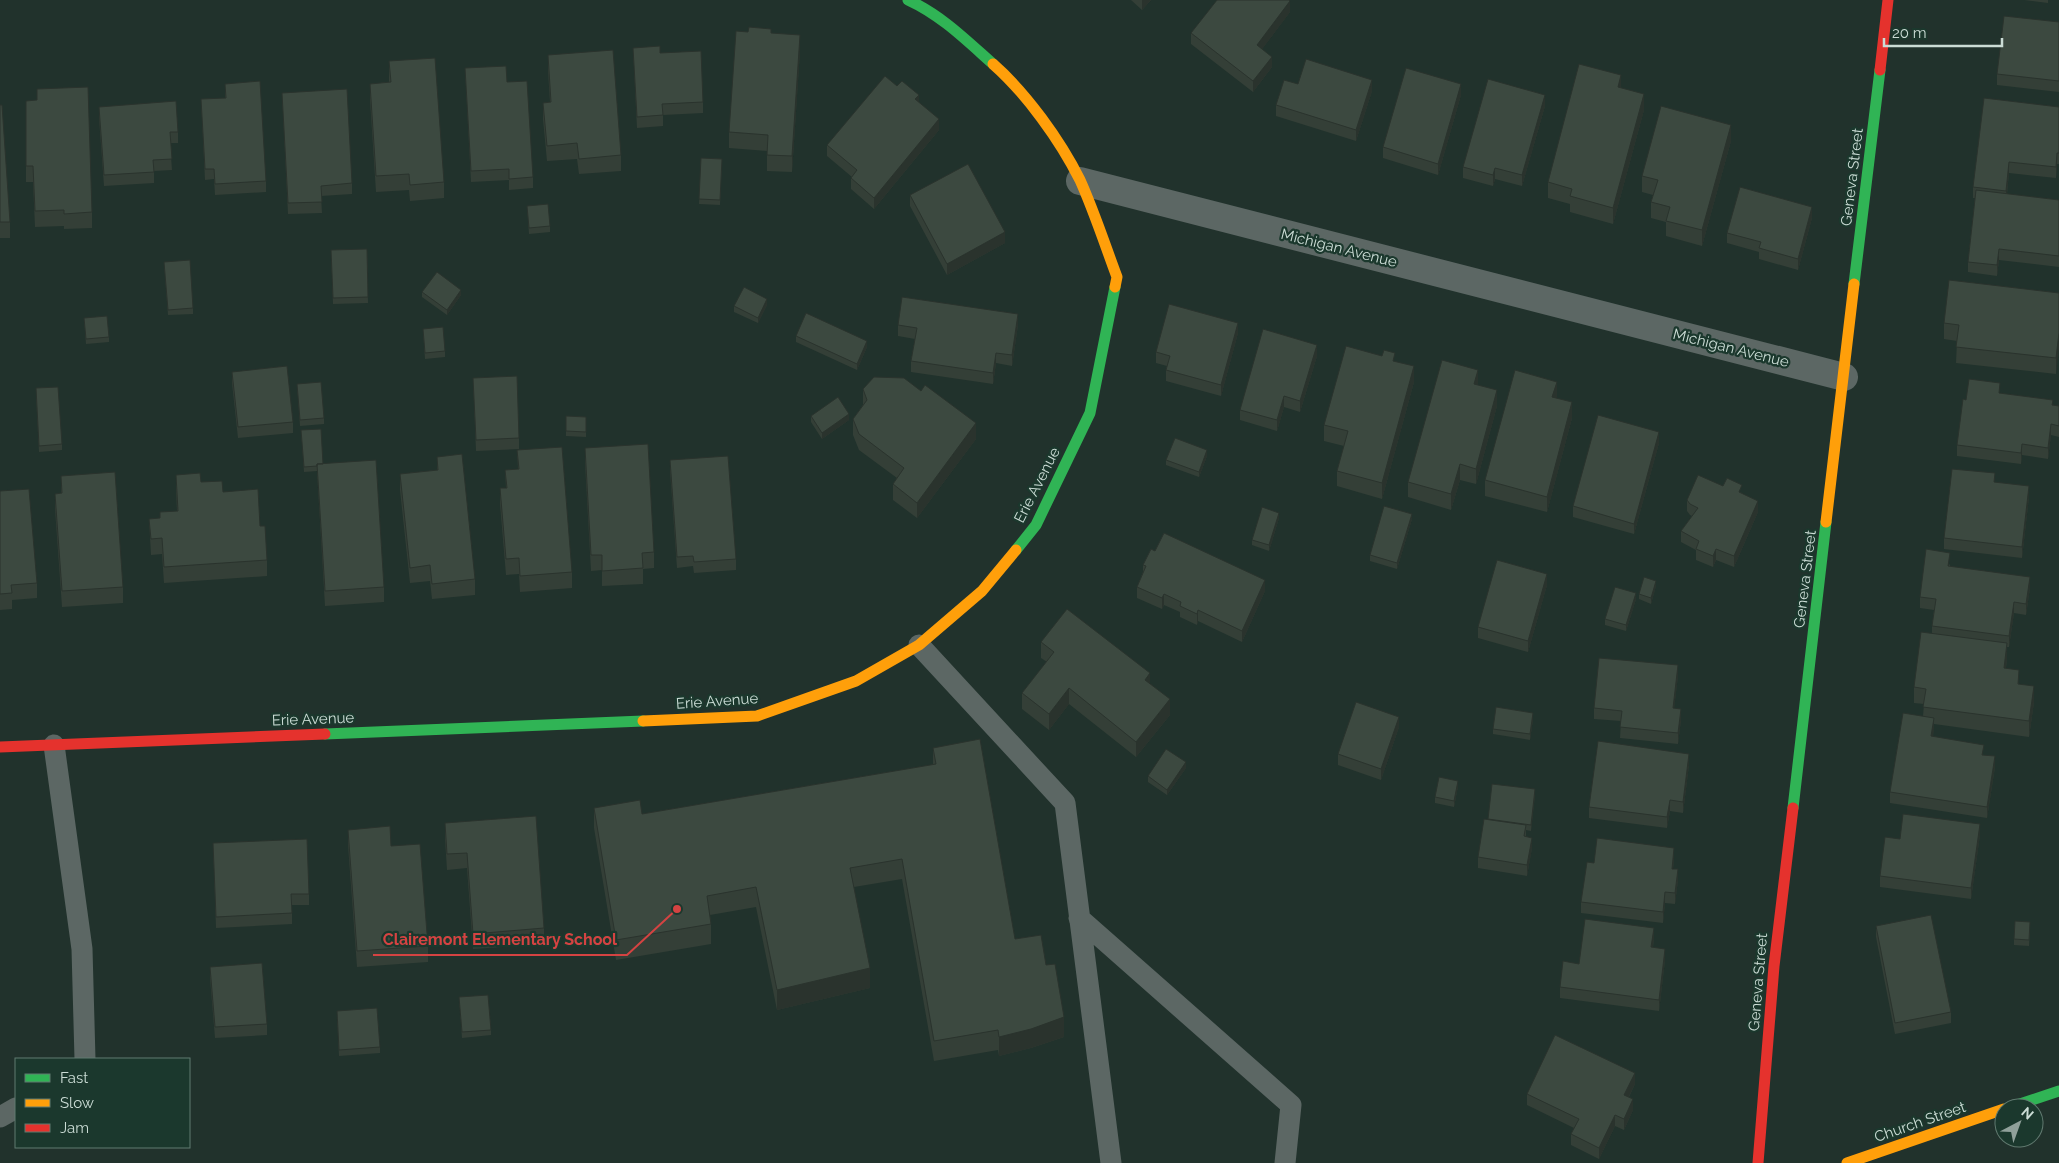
<svg xmlns="http://www.w3.org/2000/svg" width="2059" height="1163" font-family="Raleway,sans-serif">
	<style>
		.lines { fill: none; stroke-linecap: round; stroke-linejoin: round }
		.lane { stroke: #5c6764; stroke-width: 21 }
		.street { stroke: #5c6764; stroke-width: 28 }
		.fast { stroke: #30b455; stroke-width: 11 }
		.slow { stroke: #ff9f0a; stroke-width: 11 }
		.jam { stroke: #e5322d; stroke-width: 11 }
		.wall { fill: #343f37 }
		.shaded-wall { fill: #2a332d }
		.building { fill: #3c4940; stroke: #2a332d }
		.labels { text-anchor: middle; stroke-width: 4.5; stroke-linejoin: round; paint-order: stroke }
		.street-label { font-size: 15px; fill: #cbdcd5; stroke: #1b382d }
		.leader { fill: none; stroke: #d44342; stroke-width: 2 }
		.callout-dot { fill: #d44342; stroke: #1b382d; stroke-width: 2 }
		.callout-label { font-size: 16px; text-anchor: middle; font-weight: bold; fill: #d44342; stroke: #1b382d; stroke-width: 4.5; stroke-linejoin: round; paint-order: stroke }
	</style>
	<rect width="100%" height="100%" fill="#21322c"/>
	<g class="lines">
		<!-- lane -->
		<path class="lane" d="M919,645l146,158 46,360
			M54,745l28,204 3,110
			M1079,918l212,187 -6,58
			M0,1117l16,-9"/>
		<!-- street -->
		<path class="street" d="M1080,181l764,196"/>
		<!-- fast -->
		<path class="fast" d="M908,0c33,15 58,40 85,64
			M1854,284l26,-214
			M1016,550l20,-25 54,-112 25,-126
			M325,734l318,-13
			M1793,808l33,-286
			M2008,1108l51,-17"/>
		<!-- slow -->
		<path class="slow" d="M993,64c33,29 67,76 87,116 14,31 25,65 37,97l-2,10
			M1826,522l28,-238
			M643,721l114,-5 99,-35 63,-36 63,-54 34,-41
			M1847,1163l157,-54"/>
		<!-- jam -->
		<path class="jam" d="M1880,70l8,-70
			M0,747l325,-13
			M1758,1163l16,-197 19,-158"/>
	</g>
	<!-- wall -->
	<path class="wall" d="M1131,0h20l-9,10z
		M2024,0h24v3z
		M1290,12l-28,37 10,18 -19,25 -62,-48v-11z
		M2059,22v70l-62,-7v-11z
		M633,48l27,5 43,49v11l-40,2v11l-26,2z
		M800,51l-8,121 -25,-1v-20l-38,-3v-16z
		M548,55l73,100v16l-42,3 -2,-15 -30,2 -4,-42v-16l7,-1 -2,-31z
		M389,61l55,121v16l-34,3 -1,-11 -33,2 -6,-92v-16l19,-2z
		M465,68l42,14 26,95v11l-24,2v-10l-38,2z
		M225,84l41,97v11l-51,3 -1,-16 -9,1 -4,-81 24,-1z
		M1298,84l74,7 -16,50 -80,-25v-11z
		M1621,88l23,22 -31,114 -43,-12v-8l-22,-6v-16z
		M37,89l55,123v16l-28,1v-3l-29,1 -2,-45h-7v-81l11,-1z
		M282,93l70,90v11l-31,2 1,17 -34,1z
		M1461,95l-23,80 -55,-17v-11z
		M919,102l20,28 -65,79 -23,-20v-11l1,-1 -25,-21v-11z
		M0,105l10,117v16h-10z
		M1545,106l-23,80 -27,-7 -2,7 -30,-8v-11z
		M99,107l79,25v11h-8l2,27 -18,1v12l-50,3 -5,-68z
		M2059,107v57h-2l-1,14 -47,-5 -2,21 52,6v67l-60,-7 -2,16 -29,-4v-10l7,-64h-2v-11z
		M1731,141l-29,105 -36,-10v-14l-15,-4v-16l2,-7 -11,-3v-16z
		M701,158l21,1 -2,46 -21,-1z
		M910,195l95,48 -58,32 -37,-69z
		M527,206l23,20v6l-21,2z
		M1812,218l-14,52 -39,-11v-7l-32,-9v-10z
		M367,249l1,54 -35,1 -2,-54z
		M164,262l29,46v6l-25,1z
		M422,292l39,3 -14,20 -25,-18z
		M2059,293l-3,81 -100,-11 1,-22 -13,-2v-16z
		M767,305l-9,18 -24,-11v-6z
		M84,318l25,19v5l-23,2z
		M898,325h120l-6,41 -16,-3 -3,21 -82,-12v-11l4,-22 -17,-3z
		M423,329l22,22v6l-20,2z
		M1238,333l-17,63 -55,-15v-11l1,-4 -11,-3v-11z
		M796,336l71,11 -10,23 -61,-28z
		M1317,356l-17,56 -16,-5 -7,24 -37,-11v-10z
		M1395,361l19,21 -32,117 -45,-13v-15l7,-25 -20,-5v-16z
		M232,372l61,50v11l-55,5 -6,-55z
		M473,378l46,60v11l-43,2z
		M297,384l27,34v6l-24,2z
		M1478,385l19,21 -21,78 -16,-4 -9,30 -43,-13v-15z
		M863,389l113,50 -59,79 -24,-18v-16l4,-6 -38,-28 -6,-15v-16l10,-14z
		M2000,393l59,13v31l-8,-2 -3,24 -26,-4 -1,9 -64,-8v-11l9,-45z
		M36,394l26,50v6l-23,2z
		M1556,398l16,20 -25,94 -62,-16v-16z
		M566,416l20,1v20l-20,-1z
		M811,416l38,4 -27,19 -11,-17z
		M301,430l22,34 61,123v15l-59,4 -8,-135 -13,1z
		M1659,443l-25,91 -61,-17v-11z
		M585,448l69,104v16l-11,1v15l-41,2v-16l-11,1 -6,-108z
		M517,450l55,122v16l-52,4 -1,-18 -13,1 -6,-71v-16h6l-1,-18 13,-1z
		M1207,456l-8,21 -33,-12v-5z
		M437,457l38,122v16l-43,4 -2,-18 -20,2 -10,-93v-16l37,-4z
		M670,460l66,99v11l-42,3 -1,-7 -16,2 -7,-97z
		M176,475l25,7 22,10 37,34 7,34v16l-103,7 -2,-29 -11,1 -2,-36 11,-1 17,-7 -1,-20z
		M61,476l62,111v16l-61,4 -7,-98v-15l6,-1z
		M1723,486l19,7 16,19 -24,55 -18,-7 -3,7 -17,-7v-10l-15,-8v-11l11,-15 -2,-1 -3,-4v-11z
		M0,491l37,92v15l-25,2v9l-12,1z
		M2029,497l-7,61 -78,-9v-11z
		M1279,518l-10,33 -17,-6v-5z
		M1412,519l-15,50 -27,-8v-6z
		M1155,551l110,40 -23,51 -44,-21 -1,4 -17,-8v-5l-16,-7 -2,4 -25,-11v-11l6,-15v-7z
		M1950,564v2l80,22 -4,27 -12,-2 -5,34h-2v12l-1,9 28,34 -5,35 -95,-13 -1,13 51,18 11,12 -8,51 -97,-15v-11l33,-76 1,-12 -10,-1v-16l18,-53v-8l2,-16 -14,-2v-11z
		M1547,585l-19,67 -50,-14v-11z
		M1656,586l-5,18 -12,-5v-5z
		M1636,599l-10,32 -21,-6v-6z
		M1041,642l109,42 20,31 -34,42 -67,-53 -20,26 -27,-21v-16l25,-31 -6,-4z
		M1678,676l-4,32 7,12 -3,24 -58,-6 1,-17 -27,-2v-11z
		M1533,719l-3,21 -37,-6v-5z
		M1399,727l-18,53 -43,-15v-11z
		M933,748l82,191 31,26 18,72 -33,11 -32,8 -1,-6 -64,11 -32,-182 -48,8 16,101 -93,22 -21,-103 -46,8 1,9v20l-95,16 -22,-132v-20l48,6 291,-49z
		M1689,765l-6,48 -13,-2 -3,17 -78,-10v-11z
		M1186,768l-19,27 -19,-13v-6z
		M1458,786l-4,21 -19,-4v-6z
		M1535,795l-4,36 -5,-1v7l6,11 -5,28 -49,-8v-11l10,-38z
		M445,823l99,105v16l-71,5 -6,-81 -20,2 -2,-31z
		M348,830l80,116v16l-71,5 -9,-122z
		M1980,835l-9,64 -91,-12v-11l20,-37z
		M213,843l96,51v11h-17v19l-76,4z
		M1674,859l-1,10 5,11 -3,24 -10,-1 -2,20 -82,-10v-11l13,-39z
		M1876,926l75,86v11l-56,11 -19,-97z
		M2030,928l-1,18 -15,-1v-6z
		M1654,939l-1,8 12,13 -6,51 -99,-13v-11l19,-23z
		M210,967l57,57v11l-52,3 -5,-60z
		M459,997l32,33v5l-29,3z
		M337,1016l43,31v6l-41,3z
		M1635,1084l-6,13 4,13 -9,20 -9,-4 -16,33 -28,-14v-11l3,-6 -47,-23v-11z"/>
	<!-- shaded-wall -->
	<path class="shaded-wall" d="M1142,0h9l-9,10z
		M1290,1v11l-33,44v-11z
		M800,35v16l-8,121v-16z
		M1272,57v10l-19,25v-11z
		M1621,75v16l-3,-4z
		M1372,80v11l-16,50v-11z
		M1461,84v11l-23,80v-11z
		M1644,94v16l-31,114v-16z
		M919,95v11l-4,-7z
		M1545,95v11l-23,80v-11z
		M939,119v11l-65,79v-11z
		M1731,125v16l-29,105v-16z
		M2057,153v11l-1,14v-11z
		M2009,162v11l-3,28v-10z
		M1495,168v11l-2,7v-11z
		M1812,207v11l-14,52v-11z
		M1005,232v11l-58,32v-11z
		M1999,249v11l-2,16v-11z
		M461,290v5l-14,20v-5z
		M767,299v6l-9,18v-5z
		M1018,314v11l-6,41v-11z
		M1238,323v10l-17,63v-11z
		M2059,333v16l-3,25v-16z
		M867,341v6l-10,23v-6z
		M1317,345v11l-17,56v-11z
		M996,353v10l-3,21v-11z
		M1414,366v16l-32,117v-16z
		M1478,370v15l-4,-1z
		M1557,382v15l-5,16v-16z
		M1497,390v16l-21,78v-15z
		M1284,396v11l-7,24v-11z
		M1572,402v16l-25,94v-15z
		M849,414v6l-27,19v-6z
		M976,423v16l-59,79v-15z
		M2051,424v11l-3,24v-11z
		M1659,432v11l-25,91v-10z
		M2022,444v11l-1,9v-11z
		M1207,450v6l-8,21v-5z
		M1460,464v16l-9,30v-16z
		M2029,486v11l-7,61v-11z
		M1758,501v11l-24,55v-11z
		M1279,513v5l-10,33v-6z
		M1412,514v5l-15,50v-6z
		M1716,549v11l-3,7v-11z
		M1547,574v11l-19,67v-11z
		M2030,577v11l-4,27v-11z
		M1265,580v11l-23,51v-11z
		M1656,581v5l-5,18v-6z
		M1636,593v6l-10,32v-6z
		M1164,594v11l-2,4v-11z
		M2014,602v11l-5,34v-11z
		M1198,610v11l-1,4v-11z
		M2007,643v16l-3,25v-16z
		M1678,665v11l-5,43v-11z
		M1150,673v16l-5,-9z
		M2034,686v16l-5,35v-16z
		M1069,688v16l-20,26v-16z
		M1170,699v16l-34,42v-15z
		M1681,709v11l-3,24v-11z
		M1533,713v6l-3,21v-6z
		M1399,717v10l-18,53v-11z
		M1934,718v11l-3,18v-11z
		M1689,754v11l-6,48v-11z
		M1995,756v11l-8,51v-11z
		M1186,762v6l-19,27v-5z
		M1458,781v5l-4,21v-6z
		M1535,789v6l-4,36v-6z
		M1670,800v11l-3,17v-11z
		M1980,824v11l-9,64v-11z
		M1532,838v10l-5,28v-11z
		M1674,848v11l-2,21v-11z
		M1678,869v11l-3,24v-11z
		M1665,892v11l-2,20v-11z
		M1654,928v11l-3,19v-11z
		M1665,949v11l-6,51v-11z
		M870,968v20l-93,22v-20z
		M1064,1017v20l-33,11 -32,8v-19z
		M1635,1073v11l-11,22v-11z
		M1633,1099v11l-9,20v-11z
		M1615,1115v11l-16,33v-11z"/>
	<!-- building -->
	<path class="building" d="M1217,0h72l1,1 -33,44 15,12 -19,24 -62,-48z
		M2004,16l55,6v59l-62,-7z
		M749,27l22,2v4l29,2 -8,121 -25,-1 1,-20 -39,-3 7,-101 12,1z
		M660,46v7l41,-2 2,51 -41,2 1,11 -26,2 -4,-69z
		M613,50l8,105 -42,4 -2,-16 -30,3 -4,-43 8,-1 -3,-47z
		M435,58l9,124 -34,3 -1,-11 -33,2 -6,-92 21,-2 -2,-21z
		M1306,59l66,21 -16,50 -80,-25 8,-25 14,4z
		M1579,64l42,11 -3,12 26,7 -31,114 -43,-12 2,-7 -24,-7z
		M506,66l1,16 20,-1 6,96 -24,2v-10l-38,2 -6,-103z
		M1406,68l55,16 -23,80 -55,-17z
		M885,76l12,10 5,-5 17,14 -4,4 24,20 -65,79 -23,-20 6,-8 -30,-25z
		M1488,79l57,16 -23,80 -27,-7 -2,7 -30,-8z
		M260,81l6,100 -51,3 -1,-15h-9l-4,-70 25,-1 -1,-14z
		M88,87l4,125 -28,2v-4l-29,1 -2,-45h-7v-65l11,-1v-11z
		M347,89l5,94 -31,3 1,16 -34,1 -6,-110z
		M1984,98l75,9v46h-2l-1,14 -47,-5 -3,29 -33,-4z
		M176,101l2,31h-8l2,27 -19,1 1,12 -50,3 -5,-68z
		M0,105h2l8,117h-10z
		M1661,106l70,19 -29,105 -36,-9 4,-14 -19,-5 7,-22 -16,-4z
		M701,158l21,1 -2,41 -21,-1z
		M968,164l37,68 -58,32 -37,-69z
		M1740,187l72,20 -14,52 -39,-11 2,-6 -34,-9z
		M1976,190l83,10v56l-60,-7 -2,16 -29,-3z
		M548,204l2,22 -21,2 -2,-22z
		M367,249l1,48 -35,1 -2,-48z
		M190,260l3,48 -25,2 -4,-48z
		M437,272l24,18 -14,20 -25,-18z
		M1949,280l110,13v40l-3,25 -100,-11 3,-22 -15,-2z
		M744,287l23,12 -9,19 -24,-12z
		M902,297l116,17 -6,41 -16,-2 -3,20 -82,-12 6,-33 -19,-3z
		M1169,304l69,19 -17,62 -55,-15 4,-14 -14,-4z
		M806,313l61,28 -10,23 -61,-28z
		M107,316l2,21 -23,2 -2,-21z
		M443,327l2,24 -20,2 -2,-24z
		M1263,329l54,16 -17,56 -16,-5 -7,24 -37,-10z
		M1346,346l36,10 2,-6 11,3 -2,8 21,5 -32,117 -45,-12 11,-40 -24,-6z
		M1442,360l36,10 -4,14 23,6 -21,79 -16,-5 -9,30 -43,-12z
		M287,366l6,56 -55,5 -6,-55z
		M1515,370l42,12 -5,15 20,5 -25,95 -62,-17z
		M517,376l2,62 -43,2 -3,-62z
		M874,377l30,1 17,13 4,-6 51,38 -59,80 -24,-19 11,-16 -45,-34 -6,-15 14,-19 -4,-11z
		M1969,379l31,4 -1,10 54,7 -1,5 7,1v20l-8,-2 -3,24 -26,-4 -1,9 -64,-8 6,-46 3,1z
		M321,382l3,36 -24,2 -3,-36z
		M58,387l4,57 -23,2 -3,-58z
		M838,397l11,17 -27,19 -11,-17z
		M1598,415l61,17 -25,92 -61,-18z
		M566,416l20,1v15l-20,-1z
		M321,429l2,35h-6v2l-13,1 -3,-37z
		M1175,438l32,12 -8,22 -33,-12z
		M648,444l6,108 -12,1 1,15 -41,3v-16h-11l-6,-107z
		M562,447l10,125 -52,4 -1,-18 -13,1 -6,-71h7l-2,-18 14,-1 -2,-19z
		M462,454l13,125 -43,5 -2,-19 -20,3 -10,-94 38,-4 -1,-13z
		M728,456l8,103 -42,3 -1,-6 -16,1 -7,-97z
		M376,460l8,127 -59,4 -8,-127z
		M1952,469l43,4 -1,9 35,4 -7,61 -78,-9z
		M115,472l8,115 -61,4 -7,-97 7,-1 -1,-17z
		M200,473l1,9 21,-1 1,11 35,-3 2,37h5l2,34 -103,7 -2,-29 -11,1 -2,-20 11,-1v-6l18,-1 -2,-36z
		M1698,475l25,11 4,-8 15,7 -3,7 19,9 -24,55 -18,-7 -3,7 -17,-7 3,-8 -18,-10 17,-23 -8,-4 -3,-4z
		M29,489l8,94 -26,2 1,8 -12,1v-103z
		M1384,506l28,8 -15,49 -27,-8z
		M1262,507l17,6 -10,32 -17,-5z
		M1164,533l101,47 -23,51 -44,-21 -1,4 -17,-8 1,-4 -17,-8 -2,4 -25,-11 9,-21 -3,-1 8,-16 4,2z
		M1926,549l24,4 -2,13 82,11 -4,27 -12,-2 -5,34 -77,-10 4,-27 -16,-2z
		M1497,560l50,14 -19,67 -50,-14z
		M1644,577l12,4 -5,17 -12,-4z
		M1615,587l21,6 -10,32 -21,-6z
		M1067,609l83,64 -5,7 25,19 -34,43 -67,-54 -20,26 -27,-21 32,-41 -13,-10z
		M1921,632l86,11 -3,25 15,2 -1,14 16,2 -5,35 -106,-14 3,-18 -12,-2z
		M1599,658l79,7 -5,43 8,1 -3,24 -58,-6 2,-16 -28,-3z
		M1356,702l43,15 -18,52 -43,-15z
		M1496,707l37,6 -3,21 -37,-5z
		M1903,713l31,5 -3,18 53,9 -2,10 13,1 -8,51 -97,-15z
		M980,739l35,200 26,-4 5,30 9,-1 9,53 -33,12 -32,8 -1,-7 -64,11 -32,-182 -52,9 20,100 -93,22 -21,-103 -49,9 4,28 -95,16 -22,-132 46,-8 2,14 294,-50 -3,-16z
		M1598,741l91,13 -6,48 -13,-2 -3,17 -78,-10z
		M1166,749l20,13 -19,28 -19,-14z
		M1439,777l19,4 -4,20 -19,-4z
		M1492,784l43,5 -4,36 -43,-6z
		M1903,814l77,10 -9,64 -91,-12 5,-39 15,2z
		M536,816l8,112 -71,6 -6,-81 -20,1 -2,-31z
		M1484,819l42,6 -2,11 8,2 -5,27 -49,-8z
		M390,826l1,20 29,-2 8,102 -71,5 -9,-121z
		M1597,838l77,10 -2,21h6l-3,24 -10,-1 -2,20 -82,-10 6,-40 7,1z
		M307,839l2,55h-18l1,19 -76,4 -3,-74z
		M1931,915l20,97 -56,11 -19,-97z
		M1585,919l69,9 -3,19 14,2 -6,51 -99,-13 3,-26 16,3z
		M2015,921l15,1 -1,18 -15,-1z
		M262,963l5,61 -52,3 -5,-60z
		M488,995l3,35 -29,2 -3,-35z
		M377,1008l3,39 -41,3 -2,-39z
		M1555,1035l80,38 -11,22 9,4 -9,20 -9,-4 -16,33 -28,-14 8,-15 -52,-25z"/>
	<g class="labels">
		<!-- street labels -->
		<g class="street-label">
			<text transform="translate(1852 177) rotate(-83)" y="5">Geneva Street</text>
			<text transform="translate(1339 248) rotate(14)" y="5">Michigan Avenue</text>
			<text transform="translate(1731 348) rotate(14)" y="5">Michigan Avenue</text>
			<text transform="translate(1037 485) rotate(-63)" y="5">Erie Avenue</text>
			<text transform="translate(1805 579) rotate(-83)" y="5">Geneva Street</text>
			<text transform="translate(717 701) rotate(-4)" y="5">Erie Avenue</text>
			<text transform="translate(313 719) rotate(-2)" y="5">Erie Avenue</text>
			<text transform="translate(1758 982) rotate(-85)" y="5">Geneva Street</text>
			<text transform="translate(1920 1122) rotate(-19)" y="5">Church Street</text>
		</g>
	</g>
	<!-- callouts -->
	<path class="leader" d="M677 909L627 955H373"/>
	<circle class="callout-dot" cx="677" cy="909" r="5"/>
	<g class="callout-label">
		<text x="500" y="945">Clairemont Elementary School</text>
	</g>
	<!-- legend -->
	<rect x="15" y="1058" width="175" height="90" fill="#1b382d" stroke="#617a70"/>
	<rect x="25" y="1074" width="25" height="8" fill="#30b455" stroke="#617a70"/>
	<text x="60" y="1083" font-size="15" fill="#cbdcd5">Fast</text>
	<rect x="25" y="1099" width="25" height="8" fill="#ff9f0a" stroke="#617a70"/>
	<text x="60" y="1108" font-size="15" fill="#cbdcd5">Slow</text>
	<rect x="25" y="1124" width="25" height="8" fill="#e5322d" stroke="#617a70"/>
	<text x="60" y="1133" font-size="15" fill="#cbdcd5">Jam</text>
	<!-- north arrow -->
	<g transform="translate(2019 1123) rotate(41)"><circle r="24" fill="#1b382d" stroke="#617a70"/>
	<path d="M0-4L9 19L0 12L-9 19Z" fill="#90a09a"/>
	<text y="-8" font-size="14" font-weight="bold" text-anchor="middle" fill="#cbdcd5">N</text>
	</g>
	<!-- scale -->
	<path d="M1884 38v8h118v-8" fill="none" stroke="#cbdcd5" stroke-width="2.5"/>
	<text x="1892" y="38" font-size="15" fill="#cbdcd5" stroke="#1b382d" stroke-width="4" paint-order="stroke">20 m</text>
</svg>
